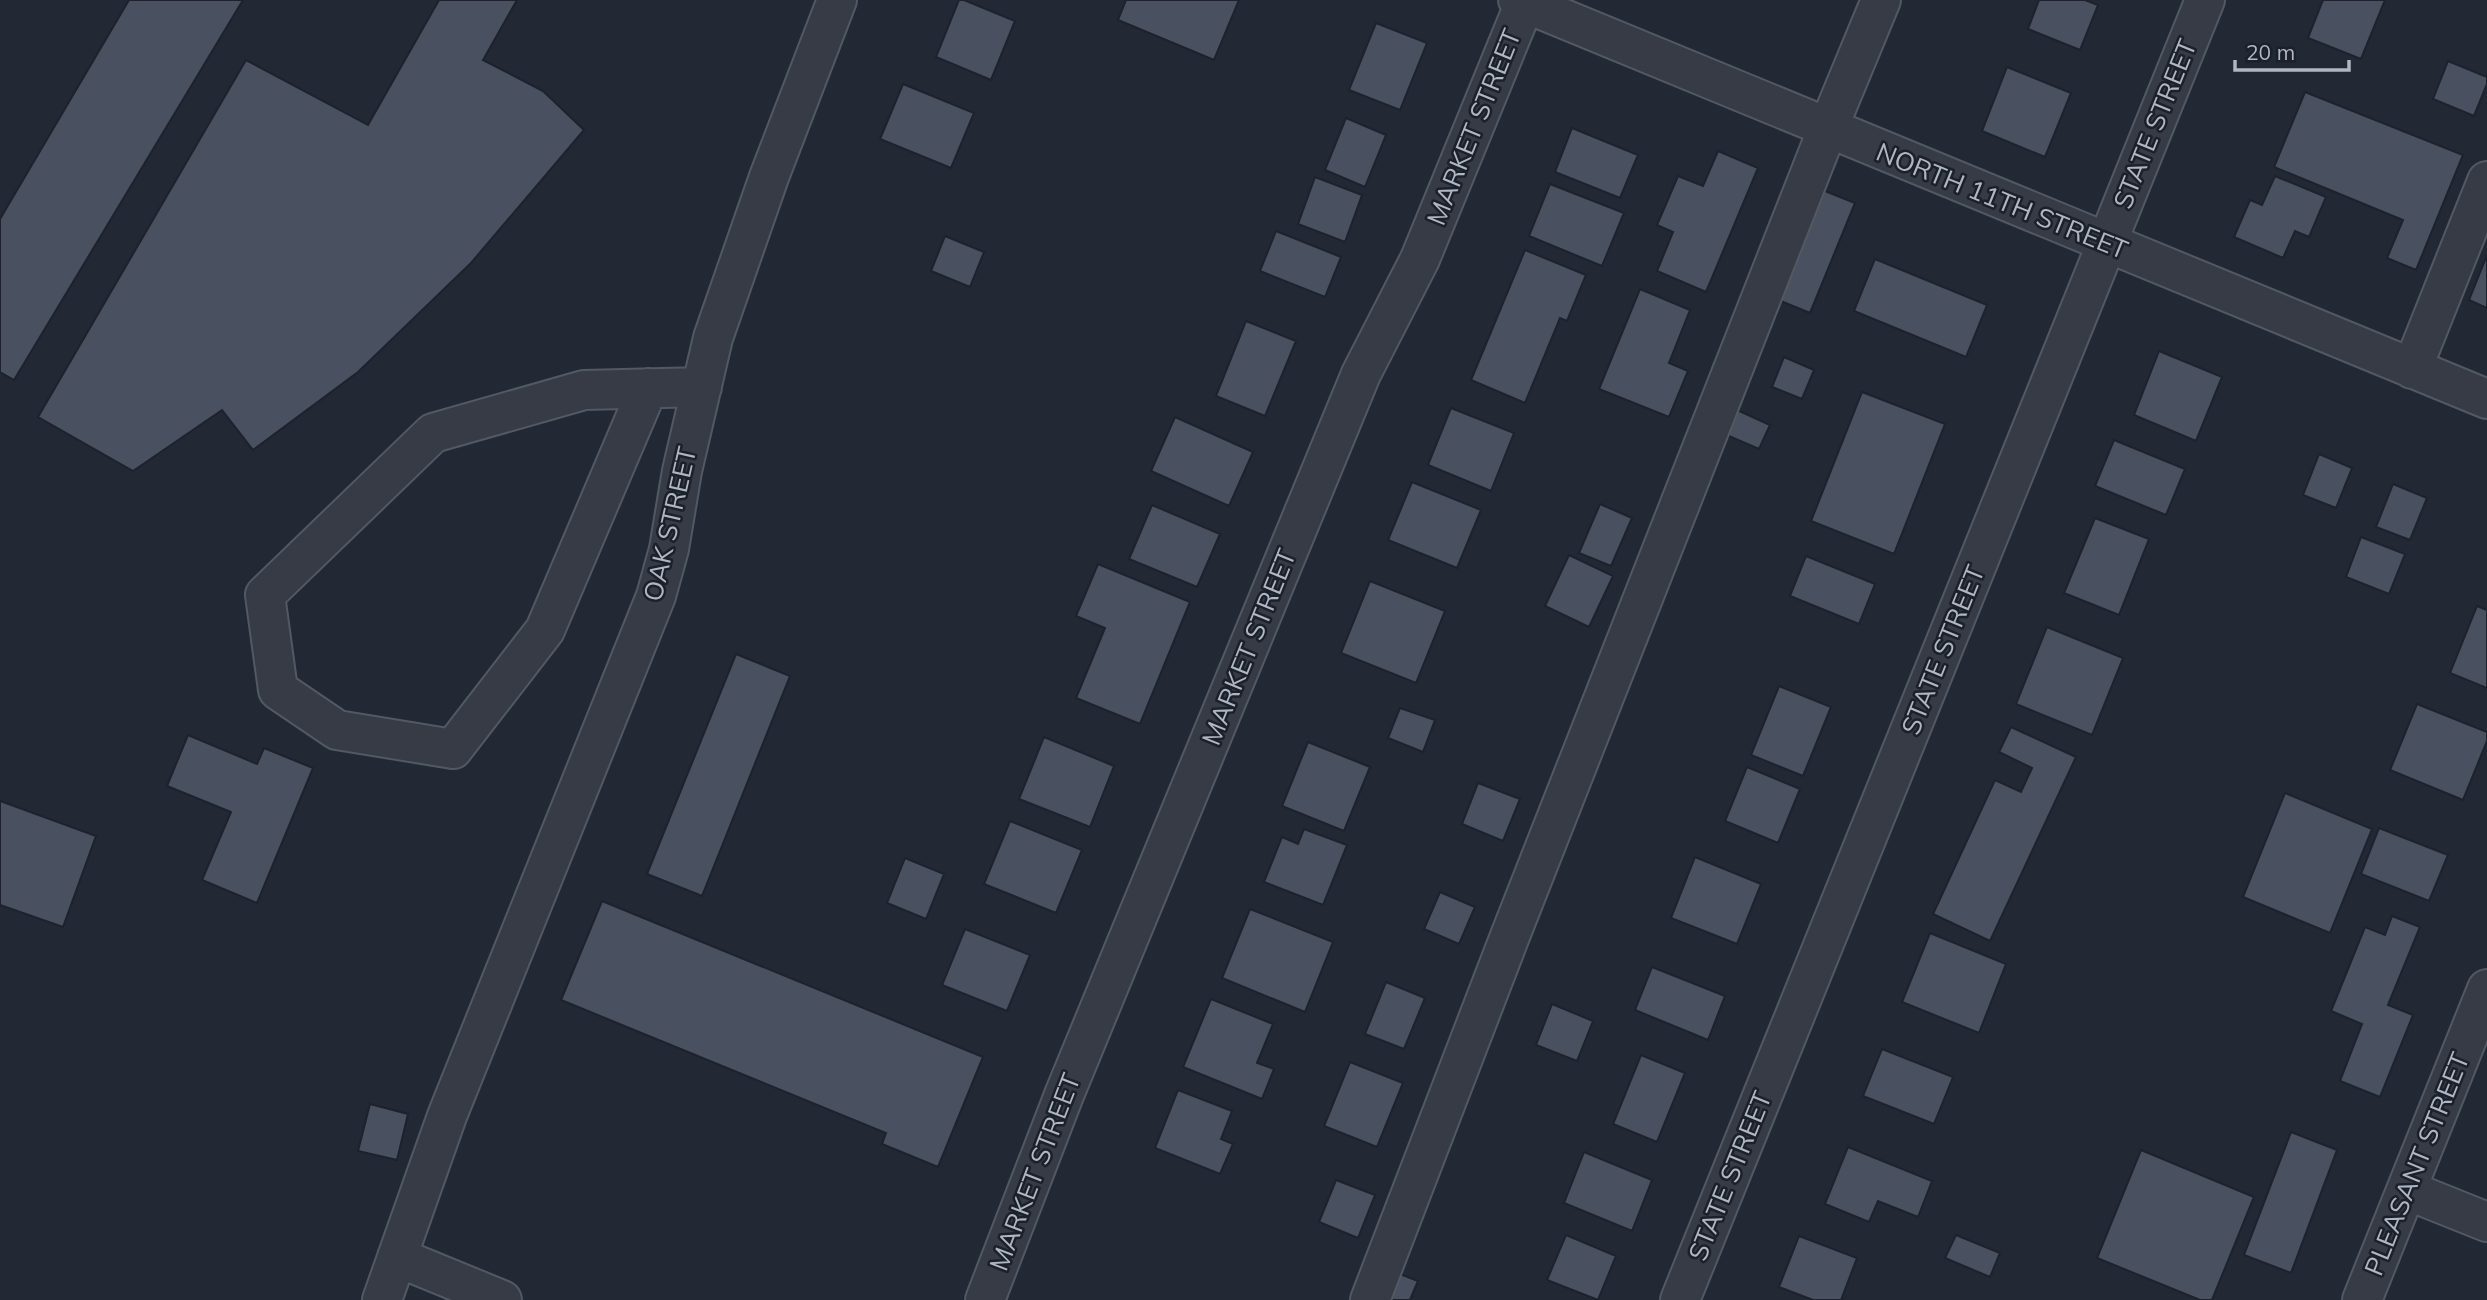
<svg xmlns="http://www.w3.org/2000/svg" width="2487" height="1300" font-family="Mulish,sans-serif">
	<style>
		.building { fill: #49505f; stroke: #1d222c; stroke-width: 2 }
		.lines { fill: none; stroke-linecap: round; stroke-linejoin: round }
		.minor-casing { stroke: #535963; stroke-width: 42 }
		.minor { stroke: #363b46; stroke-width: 38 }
		.labels { text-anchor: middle; stroke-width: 5; stroke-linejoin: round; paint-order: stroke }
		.street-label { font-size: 26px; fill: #b0b6c2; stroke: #1b202a }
	</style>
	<rect width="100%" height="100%" fill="#222935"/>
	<!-- building -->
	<path class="building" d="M129,0h114l-229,380 -14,-8v-153z
		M439,0h78l-34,60 60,31 41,39 -113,133 -113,109 -105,78 -31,-40 -89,61 -95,-54 208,-357 122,65z
		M959,0h5l51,21 -24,59 -55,-23z
		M1126,0h113l-25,60 -96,-40z
		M2039,0h46l13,5 -18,45 -52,-21z
		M2323,0h62l-24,59 -53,-21z
		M1376,23l51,20 -27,67 -51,-20z
		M2448,61l39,16v7l-13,32 -41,-17z
		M2007,67l64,26 -26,64 -63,-26z
		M903,84l71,29 -23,55 -71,-29z
		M2305,92l158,63 -47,115 -29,-12 16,-38 -129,-53z
		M1346,118l40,17 -21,52 -40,-17z
		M1572,128l66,27 -18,43 -65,-26z
		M1718,151l40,17 -52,124 -49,-21 16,-39 -16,-7 21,-49 25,10z
		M2275,176l51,21 -17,40 -14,-6 -12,27 -49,-21 16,-37 12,5z
		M1315,177l47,18 -17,47 -47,-18z
		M1550,184l74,29 -22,53 -73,-30z
		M1815,187l40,16 -45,110 -39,-16z
		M1276,231l65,26 -16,40 -65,-26z
		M945,236l39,16 -14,35 -39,-16z
		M1525,250l61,25 -19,46 -7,-3 -35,85 -54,-23z
		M2487,255v53l-18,-8z
		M1875,259l112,46 -21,52 -112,-46z
		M1640,289l50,21 -21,53 19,8 -19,46 -70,-28z
		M1246,321l50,20 -31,75 -49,-20z
		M2159,351l63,26 -26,64 -62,-26z
		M1784,357l30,13 -12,29 -30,-12z
		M1862,392l83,32 -51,130 -83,-33z
		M1451,408l63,25 -23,58 -63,-26z
		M1735,409l35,16 -11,24 -35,-15z
		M1175,417l78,35 -24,54 -78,-35z
		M2114,440l71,29 -19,46 -71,-29z
		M2319,454l33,14 -16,40 -33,-13z
		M1412,482l69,28 -24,58 -69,-28z
		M2393,484l34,14 -17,42 -34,-13z
		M1600,504l32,14 -21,48 -32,-13z
		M1152,505l68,29 -23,53 -68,-28z
		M2095,518l54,21 -30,76 -55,-22z
		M2361,537l44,17 -16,40 -43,-17z
		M1569,555l44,21 -24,51 -44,-21z
		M1806,556l69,28 -16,40 -69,-28z
		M1098,564l92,38 -50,122 -64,-26 29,-70 -29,-12z
		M1370,581l75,30 -29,72 -75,-30z
		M2477,606l10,4v78l-37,-15z
		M2047,627l76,31 -31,77 -76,-31z
		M736,654l54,22 -88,220 -55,-22z
		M1779,686l52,21 -28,69 -52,-21z
		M2417,704l70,28v9l-24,59 -73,-30z
		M1400,708l35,12 -12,32 -35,-14z
		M2011,727l65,30 -86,184 -57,-27 62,-134 26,12 11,-24 -33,-16z
		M188,735l69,29 7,-16 49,20 -56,135 -55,-23 29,-68 -64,-26z
		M1044,737l70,29 -24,61 -71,-28z
		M1308,742l62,25 -26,64 -62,-25z
		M1747,767l53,22 -22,54 -53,-22z
		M1478,783l42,16 -17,42 -41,-17z
		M2285,793l87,36 -42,104 -87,-36z
		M0,801l96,35 -33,91 -63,-22z
		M1010,821l72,29 -26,63 -72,-29z
		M2379,828l69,27 -19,46 -68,-27z
		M1304,829l43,16 -24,60 -59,-23 18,-45 16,7z
		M1695,857l66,27 -24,60 -66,-26z
		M905,858l39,16 -18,45 -39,-16z
		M1440,892l35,15 -16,37 -35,-15z
		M602,901l381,156 -45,110 -56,-23 4,-11 -325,-133z
		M1250,909l83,33 -28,70 -83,-34z
		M2392,916l28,11 -32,78 25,10 -33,82 -40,-16 22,-57 -31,-13 34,-84 20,8z
		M965,929l65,26 -23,56 -65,-26z
		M1930,933l76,31 -27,69 -77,-31z
		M1652,967l73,29 -17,44 -73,-30z
		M1386,982l39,16 -21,51 -39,-15z
		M1211,999l62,25 -16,39 17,6 -12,30 -79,-32z
		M1552,1004l41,17 -16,40 -41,-16z
		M1882,1049l71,28 -19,47 -71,-28z
		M1641,1055l44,18 -28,69 -44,-18z
		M1350,1062l53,21 -26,64 -53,-21z
		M1178,1090l54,21 -11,28 12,5 -13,30 -65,-26z
		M370,1104l38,10 -11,46 -39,-9z
		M2291,1132l46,18 -46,123 -47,-18z
		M1848,1147l84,34 -14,36 -40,-16 -9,21 -44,-18z
		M2141,1150l113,47 -42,103h-12l-103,-42z
		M1584,1152l68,28 -20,51 -68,-28z
		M1336,1180l39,15 -17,43 -39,-16z
		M1566,1235l50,21 -18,44 -51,-20z
		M1956,1235l44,18 -10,24 -45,-19z
		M1799,1236l58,22 -16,42h-28l-34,-13z
		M1382,1267l36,14 -8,19h-41z"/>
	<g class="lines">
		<defs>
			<path id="minor" d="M1518,0l969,399
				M2412,369l75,-188
				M648,388l-103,242 -92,119 -116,-19 -59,-40 -13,-95 168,-162 151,-43 118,-3
				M2407,1190l80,32
				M397,1257l105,43
				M382,1300l65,-184 209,-520 13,-47 13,-78 31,-133 56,-161 68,-177
				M985,1300l79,-205 297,-721 59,-115 106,-259
				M1370,1300l140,-364 318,-808 53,-128
				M1680,1300l525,-1300
				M2362,1300l125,-311"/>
		</defs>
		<!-- minor casing -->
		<use href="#minor" class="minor-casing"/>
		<!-- minor -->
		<use href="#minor" class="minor"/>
	</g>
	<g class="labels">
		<!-- street labels -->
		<g class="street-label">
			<text transform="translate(2155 124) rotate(-68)" y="9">STATE STREET</text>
			<text transform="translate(1474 127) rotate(-68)" y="9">MARKET STREET</text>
			<text transform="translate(2002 201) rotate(22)" y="9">NORTH 11TH STREET</text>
			<text transform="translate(670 524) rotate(-77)" y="9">OAK STREET</text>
			<text transform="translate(1249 647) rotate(-68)" y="9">MARKET STREET</text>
			<text transform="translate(1943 650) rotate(-68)" y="9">STATE STREET</text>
			<text transform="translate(2417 1164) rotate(-68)" y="9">PLEASANT STREET</text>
			<text transform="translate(1035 1172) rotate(-69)" y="9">MARKET STREET</text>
			<text transform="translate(1730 1176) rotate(-68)" y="9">STATE STREET</text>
		</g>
	</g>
	<!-- scale -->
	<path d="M2235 60v10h114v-10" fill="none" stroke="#b0b6c2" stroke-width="3.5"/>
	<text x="2246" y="60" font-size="21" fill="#b0b6c2" stroke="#1b202a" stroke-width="5" paint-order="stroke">20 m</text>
</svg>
